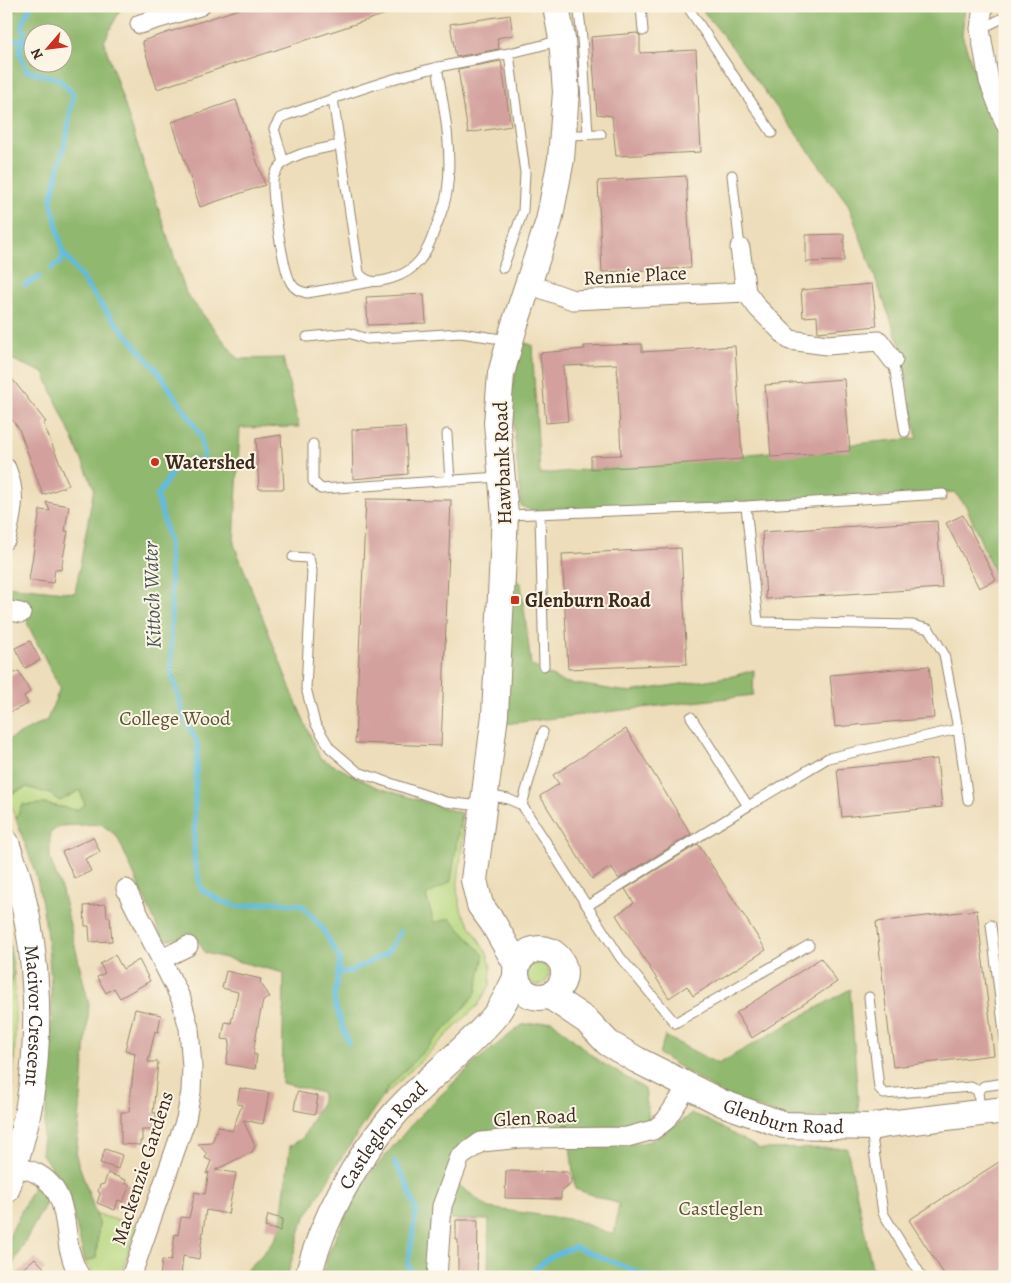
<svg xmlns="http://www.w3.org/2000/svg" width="1011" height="1283" font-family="Alegreya,serif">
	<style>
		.green { fill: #b6d77f; stroke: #78804e }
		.forest { fill: #90b86e; stroke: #667146; fill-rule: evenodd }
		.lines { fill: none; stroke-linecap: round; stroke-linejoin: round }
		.stream { stroke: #61bbdf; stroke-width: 5 }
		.building { fill: #d3a09e }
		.lane-casing { stroke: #94846c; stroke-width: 11 }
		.street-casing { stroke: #94846c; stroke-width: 21 }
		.secondary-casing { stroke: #94846c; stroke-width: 28 }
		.lane { stroke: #fff; stroke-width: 9 }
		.street { stroke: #fff; stroke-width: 19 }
		.secondary { stroke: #fff; stroke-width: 26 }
		.poi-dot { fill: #c8321e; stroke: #fcf5e5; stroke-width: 2 }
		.labels { text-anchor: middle; stroke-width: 4; stroke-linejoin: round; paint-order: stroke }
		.street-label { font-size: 20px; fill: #3b2a1e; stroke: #fcf5e5 }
		.poi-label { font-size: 20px; font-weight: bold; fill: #3b2a1e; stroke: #fcf5e5; text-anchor: start }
		.park-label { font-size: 20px; fill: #5a5536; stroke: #fcf5e5 }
		.water-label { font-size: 21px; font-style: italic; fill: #465658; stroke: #fcf5e5 }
	</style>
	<rect width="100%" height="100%" fill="#fcf5e5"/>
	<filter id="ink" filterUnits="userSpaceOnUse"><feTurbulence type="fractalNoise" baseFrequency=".02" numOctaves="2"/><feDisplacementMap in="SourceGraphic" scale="10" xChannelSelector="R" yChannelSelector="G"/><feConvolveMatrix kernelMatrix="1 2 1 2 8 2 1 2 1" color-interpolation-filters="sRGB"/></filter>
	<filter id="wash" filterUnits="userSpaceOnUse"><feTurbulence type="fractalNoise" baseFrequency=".0096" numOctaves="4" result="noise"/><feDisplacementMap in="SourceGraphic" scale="20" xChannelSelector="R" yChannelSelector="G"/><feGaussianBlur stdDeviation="1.12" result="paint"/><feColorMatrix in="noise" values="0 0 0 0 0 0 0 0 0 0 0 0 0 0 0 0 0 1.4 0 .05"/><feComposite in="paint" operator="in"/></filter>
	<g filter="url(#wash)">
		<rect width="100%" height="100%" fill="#edddba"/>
		<!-- green -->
		<path class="green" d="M6,6h11l-5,13 -6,7z
			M27,787l23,7 10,7 20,-11 5,16 -9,4 -30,-6 -24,1 -6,14 -9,-23z
			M461,813l2,24 -6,54 5,21 25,41 4,14 -1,18 -12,20 -95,92 5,-9 46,-164 -8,-28 25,-16z
			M527 974a11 11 0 1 1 22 0a11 11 0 1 1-22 0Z
			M14,972c2,46 2,92 -5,138l-3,-13v-97z
			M96,1214l41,12 -17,51h-23l-12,-15 11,-4 3,-35z"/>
		<!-- forest -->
		<path class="forest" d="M17,6h105l-18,36 82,251 52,66 45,-1 16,69 -59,1 -6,116 61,156 25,58 56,29 85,26 -10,68 -25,15 8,27 16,-5 34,37 -8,38 -23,28 -65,67 -52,78 -34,58 -15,53h-47c15,-16 46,-41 42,-64l8,-67 13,-8 19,-37v-8l-40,-10 2,-110 -79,-20 -9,-17 -33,4 -46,-104 -16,-12 -41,2 -10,7v26l12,32 27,114 -13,151 23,67 -3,35 -11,4 -17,-71 -27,-38c12,-92 17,-177 -3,-269 -5,-22 -15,-43 -22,-65l6,-14 24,-1 30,6 9,-5 -5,-15 -20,11 -10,-7 -23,-7 -21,8v-54l41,-21 13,-32 -32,-63 -3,-15 -19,-10v-14l69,7 19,-105 -50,-115 -38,-16v-331l6,-7zM32,32h30v30h-30z
			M699,6h266l-3,29 30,88 13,17v459l-39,-93 -12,-14 -414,22 -19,-8 -10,-112 11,-52 10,3 8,129 377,-36 -16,-90 -53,-144 -122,-165z
			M511,576l10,8 10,81 32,17 66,10 104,-16 21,-6 -1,25 -249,29z
			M6,922l8,50 -8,28z
			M850,989l9,125 -68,4 -61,-19 -71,-45 6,-18 53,28z
			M552,1021l44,38 49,30 4,31 -21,6 -62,4 -59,-2 -31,10 -21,16 -26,123h-108l8,-25 31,-66 57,-68 58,-56 47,-37z
			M692,1114l12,4 56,31 87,-1 26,124 4,5h-293l-13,-4 -21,-3 -6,7h-56l1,-57 -45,-1 11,-37 34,26 86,12 39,15 5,-31 -44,-15 -5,-45 71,-1 13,-3z
			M33,1187l8,5 7,7 -42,78v-34z"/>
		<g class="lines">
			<!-- stream -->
			<path class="stream" d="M31,6l-9,16 3,18 -6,11 8,20 32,8 14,15 -5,35 -17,71 12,52 39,54 57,67 33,48 8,14 4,17 -2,15 -8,-7 -21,11 -16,25 12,45 2,50v80l13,46 14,27 -3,48 -1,66 7,31 20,12 19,6 32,-5 30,3 20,23 18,31 -6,42 14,42
				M6,40h19
				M51,268l10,-6 2,-10
				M25,285l14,-8
				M338,973l13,-2 36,-18 14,-22
				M394,1161l12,21 10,29 -8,54 6,12
				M525,1277l27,-21 23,-9 75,30"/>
		</g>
		<g id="blocks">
			<!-- building -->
			<path class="building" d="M248,6h152l1,3 -244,80 -15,-48z
				M510,15l3,20 -16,3 2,11 -43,8 -6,-33z
				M637,33l3,3v17l56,-3 5,102 -85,4 -4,-40 -15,-2 -6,-77z
				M501,61l10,65 -43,7 -10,-64z
				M236,100l29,85 -65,22 -28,-85z
				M686,176l5,92 -89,4 -4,-91z
				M844,234v27l-38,1v-27z
				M872,284l5,42 -59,6 -1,-16 -14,1 -2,-27z
				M424,294l2,29 -58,2 -2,-28z
				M642,344v8l93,-6 7,113 -95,7 -56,3v-13l30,-1 -4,-91 -54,2 5,55 -22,2 -6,-70 45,-4 -1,-3z
				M6,371l40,51 -3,1 26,62 -26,10 -24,-66 -13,-17z
				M844,379l6,72 -79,6 -6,-72z
				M405,427l3,47 -55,5 -1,-49z
				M281,435l3,54h-25l-3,-50z
				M366,499l85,1 -10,246 -86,-3z
				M46,502l23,4 -4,25h3l-7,39 -6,-1 -2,14 -24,-3 11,-70 10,1z
				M963,515l33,65 -17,8 -33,-65z
				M937,521l5,67 -176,11 -4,-67z
				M681,548l6,116 -119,5 -6,-115z
				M30,641l10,19 -15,8 -10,-20z
				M929,666l5,52 -99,9 -5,-52z
				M19,671l11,21 -6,4 4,8 -22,10v-37z
				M626,729l65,105 -72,45 -8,-12 -19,12 -52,-83 19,-12 -6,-9z
				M937,759l5,48 -100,10 -5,-48z
				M93,837l7,15 -15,7 6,12 -16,8 -13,-27z
				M698,844l68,106 -73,46 -6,-10 -18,12 -53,-83 18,-12 -9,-14z
				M106,904l1,13h3l2,24 -22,1 -1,-16h-4l-1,-20z
				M977,910l17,145 -101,12 -17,-145z
				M115,955l8,14 16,-9 11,21 -30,17 -6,-10 -8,5 -9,-16 8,-4 -5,-9z
				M821,958l16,24 -85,56 -16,-25z
				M226,971l35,8 -1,3 10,15 -7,4 -4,18 -6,35 4,1 -2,14 -29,-5 4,-24 -8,-1 3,-17 6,1 7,-31 -16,-4z
				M135,1009l26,6 -3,17 -3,-1 -7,31h10l-5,51h3v17h-14v11h-2v4l-19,-1v-32h8l6,-59 -10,-3z
				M240,1088l29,5 -6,31 -20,-4 12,26 -3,6 -37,18 21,3 -8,41 -22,-4 -7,49 -16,-3 -2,21h-21l2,-17 9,1 4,-27 3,1 3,-18 8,1 6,-26 10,2 4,-22 -3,2 5,-13 -6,-3 2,-4 -9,-10 14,-1 6,-17 14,5 10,-26 -5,-1z
				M297,1092l21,4 -3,18 -21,-4z
				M105,1149l17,6 -4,14 -18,-6z
				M1005,1158v119h-59l-37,-57z
				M506,1171l61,1 4,4v8l-10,8v7l-56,-1z
				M108,1173l18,7 -1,3 5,2 -7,17 -5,-2 -3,10 -18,-7 3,-9 -2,-3 2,-6 4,-1z
				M268,1215l15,4 -3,12 -15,-4z
				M456,1220h22l-1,57h-19v-37h-2z
				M35,1258l10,11 -8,8h-24z"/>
		</g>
	</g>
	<g filter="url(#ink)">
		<use href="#blocks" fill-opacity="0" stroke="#94846c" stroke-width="1"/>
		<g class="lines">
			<defs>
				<path id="lane" d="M581,6l-2,6 3,26 6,96
					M641,6l2,25
					M687,6l85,127
					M980,29l25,-12
					M333,99l26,174c9,12 21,9 34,5 24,-8 33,-23 41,-46 5,-13 11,-26 13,-40 6,-40 -3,-85 -10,-125
					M566,135l35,-1
					M340,145c-18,4 -53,8 -63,25 -2,3 -4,7 -4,11 -1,17 10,89 18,102 4,7 9,8 16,10l64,-11
					M284,162l-10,-33 6,-11 7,-3c41,-14 82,-30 124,-41 49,-14 100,-18 149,-34
					M732,175l8,73
					M503,268l20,-57 2,-38 -16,-119
					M307,337l42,-4 18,6 94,-6 47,7
					M893,360l12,72
					M447,434l3,47
					M313,444v37l8,8 178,-12
					M746,506l12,116 155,3 16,4 15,25 14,75 10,71
					M540,514l4,152
					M508,515l238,-9 197,-12
					M293,557l16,1 3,13 -6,117 9,35 15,25 28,24 88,30 34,4
					M691,717l57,89
					M543,732l-21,73 98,152 55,66 134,-78
					M487,795l21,4 14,6
					M587,906l161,-100 80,-48 130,-29
					M991,925l14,115
					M869,997l10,91 5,6 87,-7 7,4
					M980,1111l-2,-20 6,-5 21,-3
					M871,1130l12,83 39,64"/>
				<path id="street" d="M983,6l-3,23 9,52 16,42
					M140,24l60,-18
					M740,248l6,44
					M529,284l44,16 173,-8 12,16 32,32 37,5 52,-4 14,19
					M6,468c11,27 6,44 0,71
					M6,610l15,3
					M126,889l55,110 8,29 3,39 -1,25 -5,27 -55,158
					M162,959l26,-13
					M14,1166c7,2 16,4 22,7 30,15 28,47 33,75 3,11 5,20 12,29
					M437,1277l5,-71 18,-49 21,-15 41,-4 105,-1 26,-7 12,-9 23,-35"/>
				<g id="secondary">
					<path id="s1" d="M6,843c5,15 12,31 15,47 17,69 20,145 8,215 -5,29 -14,58 -23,85"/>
					<circle cx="540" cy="973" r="24"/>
					<path d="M517,965l-24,-42 -13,-18 -6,-25 21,-165 10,-200 -8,-92 4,-49 13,-47 35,-106 12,-62 5,-67 -4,-53 -6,-33"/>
					<path id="s2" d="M550,996l37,25 21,22 29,17 85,43 62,22 87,2 17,-3 117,-14"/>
					<path id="s3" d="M308,1277c14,-57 47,-117 85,-161 30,-35 70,-63 100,-98 10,-11 16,-27 23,-40"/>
				</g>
			</defs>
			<!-- lane casing -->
			<use href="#lane" class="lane-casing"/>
			<!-- street casing -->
			<use href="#street" class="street-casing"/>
			<!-- secondary casing -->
			<use href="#secondary" class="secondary-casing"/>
			<!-- lane -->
			<use href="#lane" class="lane"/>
			<!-- street -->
			<use href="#street" class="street"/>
			<!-- secondary -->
			<use href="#secondary" class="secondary"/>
		</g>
	</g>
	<!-- markers -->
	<g class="poi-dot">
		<circle cx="155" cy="462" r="5"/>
		<rect x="510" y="595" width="10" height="10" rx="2.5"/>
	</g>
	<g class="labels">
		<!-- street labels -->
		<g class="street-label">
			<text transform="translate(635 275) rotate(-3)" y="7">Rennie Place</text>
			<text transform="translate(502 463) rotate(-92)" y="7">Hawbank Road</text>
			<text dy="7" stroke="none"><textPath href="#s1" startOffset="176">Macivor Crescent</textPath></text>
			<text dy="7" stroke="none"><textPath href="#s2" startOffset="268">Glenburn Road</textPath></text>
			<text transform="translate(535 1117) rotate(-3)" y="7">Glen Road</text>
			<text dy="7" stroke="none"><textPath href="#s3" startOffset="162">Castleglen Road</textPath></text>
			<text transform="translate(142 1168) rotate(-72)" y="7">Mackenzie Gardens</text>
		</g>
		<!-- poi labels -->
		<g class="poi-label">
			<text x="165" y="469">Watershed</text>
			<text x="525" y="607">Glenburn Road</text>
		</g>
		<!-- park labels -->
		<g class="park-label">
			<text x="175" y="725">College Wood</text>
			<text x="721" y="1215">Castleglen</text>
		</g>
		<!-- water labels -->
		<g class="water-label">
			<text transform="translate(152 595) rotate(-92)" y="7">Kittoch Water</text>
		</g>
	</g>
	<!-- margin -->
	<rect width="1011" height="1283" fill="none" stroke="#fcf5e5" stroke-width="25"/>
	<!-- north arrow -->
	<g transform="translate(48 48) rotate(242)"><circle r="24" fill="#fcf5e5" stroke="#afa495"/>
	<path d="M0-4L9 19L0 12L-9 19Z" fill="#c8321e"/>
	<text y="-8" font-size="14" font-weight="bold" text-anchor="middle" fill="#3b2a1e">N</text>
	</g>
</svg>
